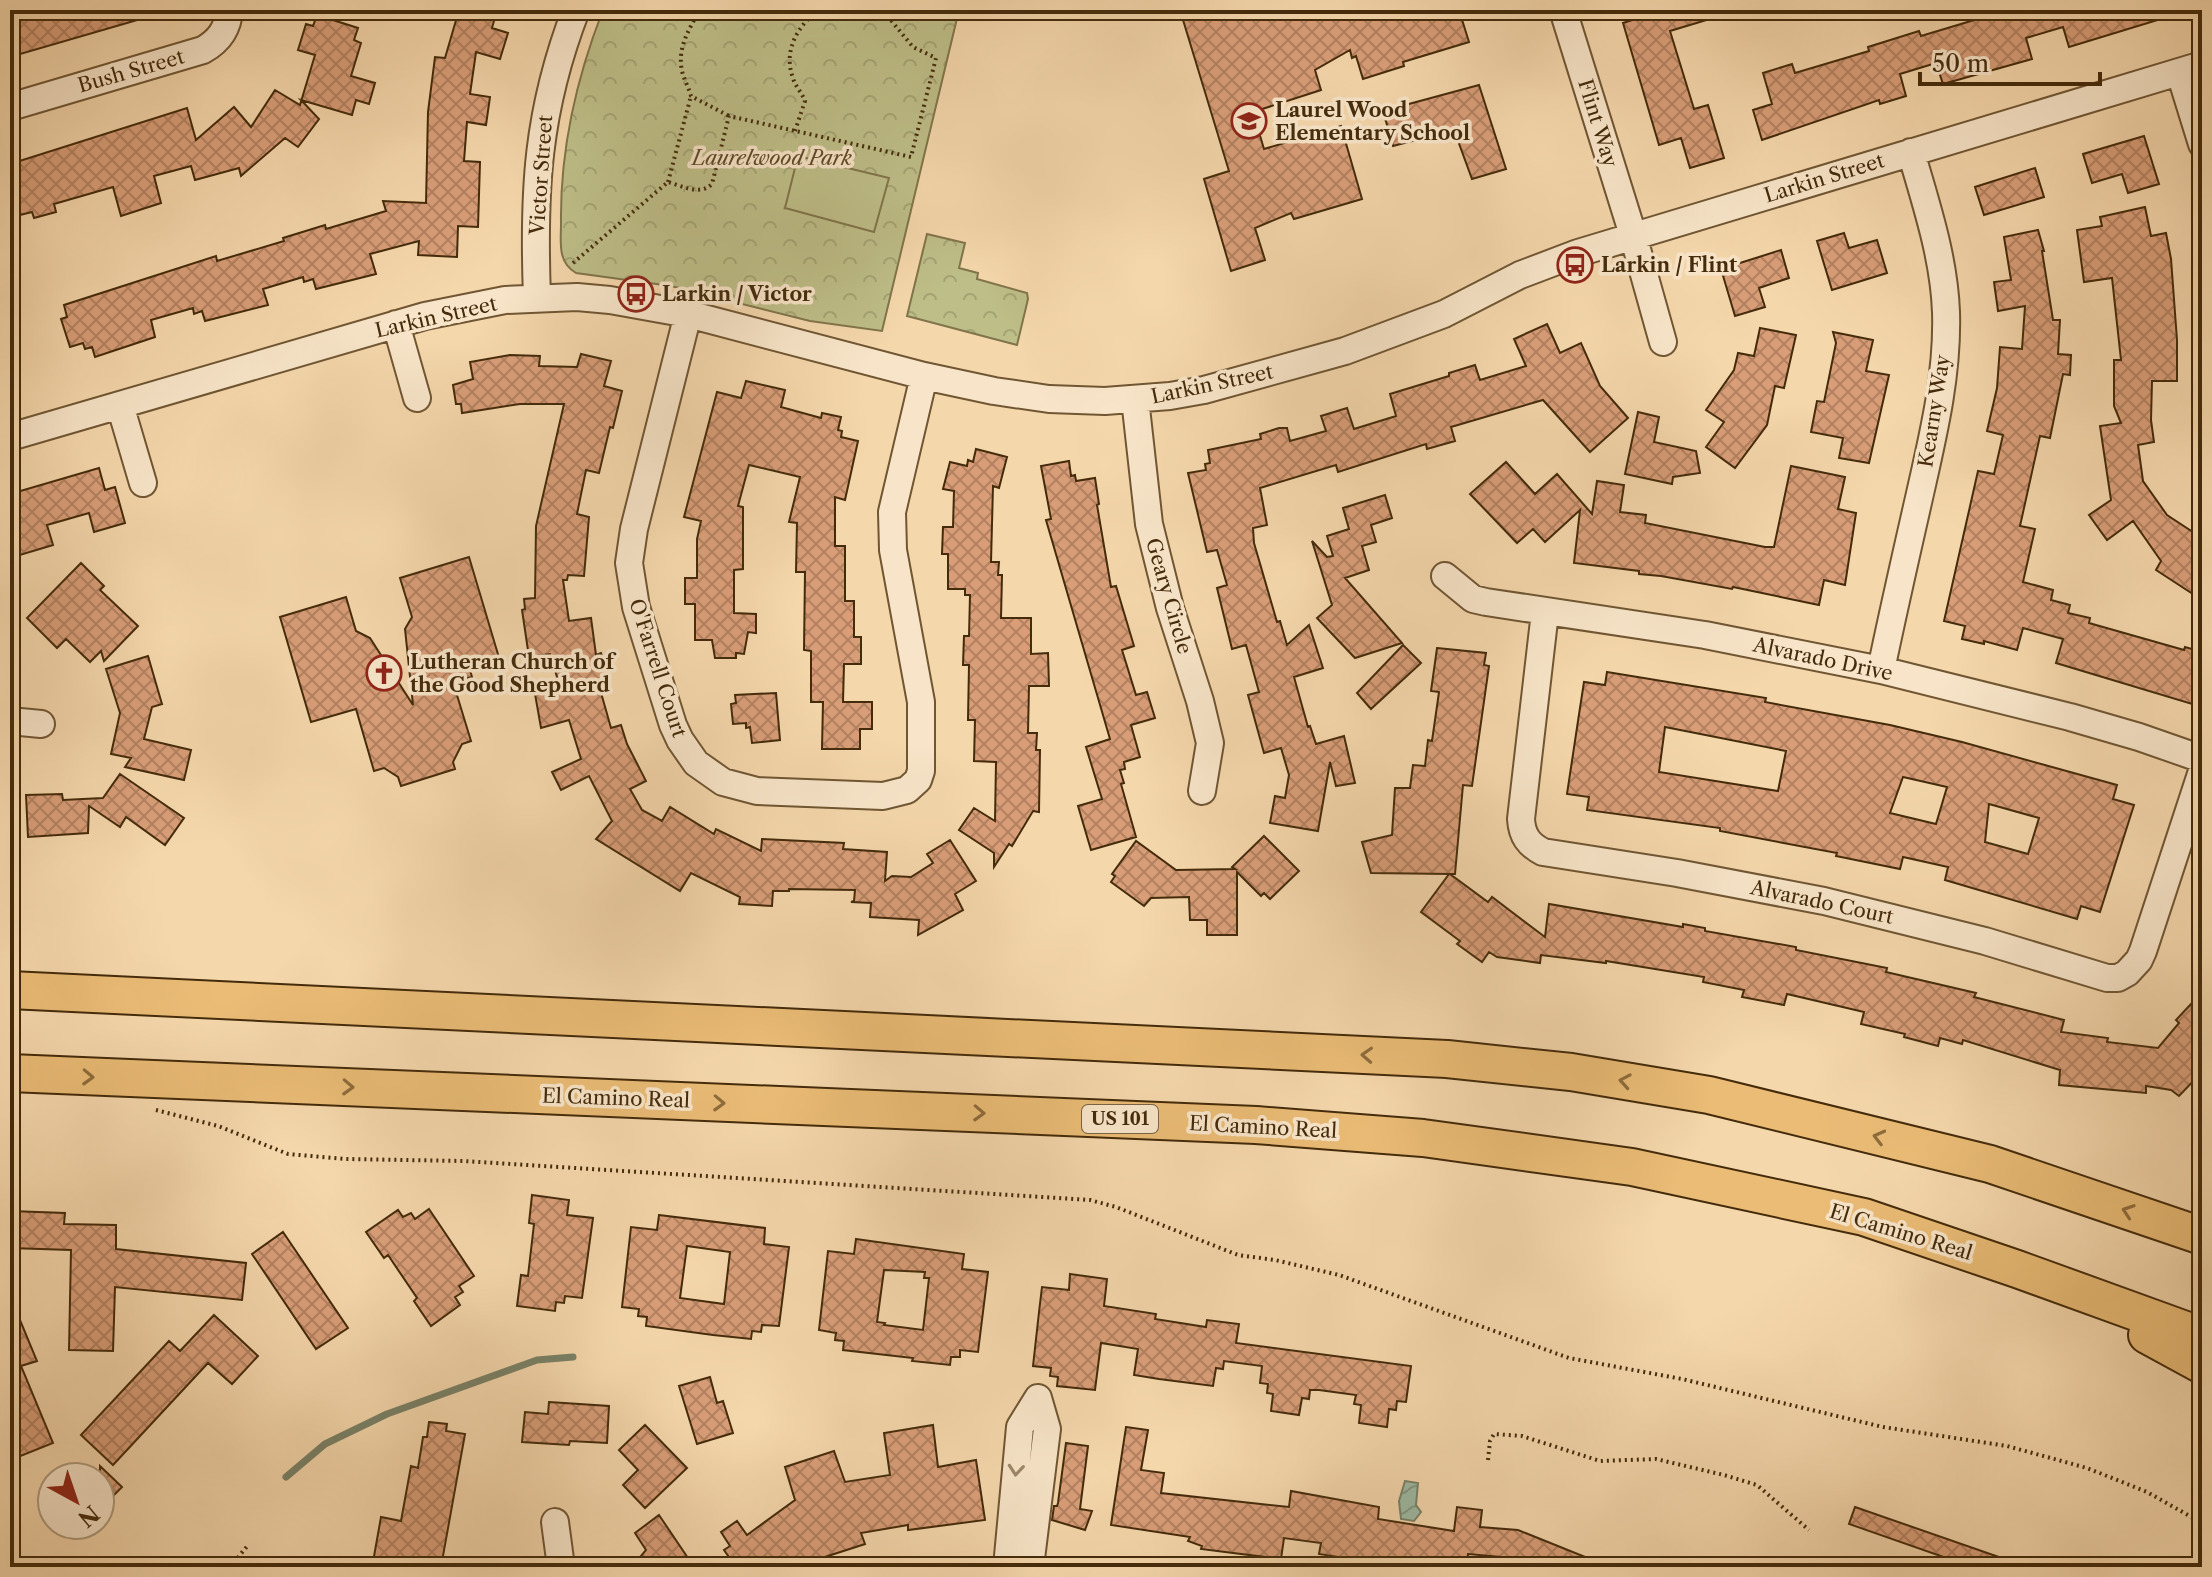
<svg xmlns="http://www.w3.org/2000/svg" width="2212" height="1577" font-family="'Libre Caslon Text',serif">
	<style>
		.park { fill: url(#park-crowns); stroke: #81744a; stroke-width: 2 }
		.garden { fill: #bebe88; stroke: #81744a; stroke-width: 2 }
		.water { fill: url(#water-waves); stroke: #798167; stroke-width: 2 }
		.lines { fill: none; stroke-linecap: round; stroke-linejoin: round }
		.stream { stroke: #798167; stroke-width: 7 }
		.building { fill: url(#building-cross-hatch); stroke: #442b0b; stroke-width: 2; fill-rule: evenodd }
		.minor-casing { stroke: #705633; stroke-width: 30 }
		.highway-casing { stroke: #442b0b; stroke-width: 40 }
		.path { stroke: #442b0b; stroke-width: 4; stroke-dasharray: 2 4; stroke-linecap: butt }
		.minor { stroke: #f8e5c9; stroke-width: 26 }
		.highway { stroke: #eabc76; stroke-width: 36 }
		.oneway { stroke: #8f6c3b }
		.oneway2 { stroke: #9e886a }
		.labels { text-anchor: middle; stroke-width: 7; stroke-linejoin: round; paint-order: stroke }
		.shield { fill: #f8e5c9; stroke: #7a6344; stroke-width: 2 }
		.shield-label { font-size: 18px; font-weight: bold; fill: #442b0b }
		.street-label { font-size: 20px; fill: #442b0b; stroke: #f8e5c9 }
		.poi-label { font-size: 20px; font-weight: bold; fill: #442b0b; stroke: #f8e5c9; text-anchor: start }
		.park-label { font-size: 20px; font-style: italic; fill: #5c4824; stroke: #f8e5c9 }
	</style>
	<defs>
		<pattern id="park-crowns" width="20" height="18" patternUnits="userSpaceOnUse" patternTransform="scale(2)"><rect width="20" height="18" fill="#bebe88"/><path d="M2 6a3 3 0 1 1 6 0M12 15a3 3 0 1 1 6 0" fill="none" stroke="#a4a374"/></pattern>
		<pattern id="water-waves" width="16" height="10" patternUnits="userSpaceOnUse" patternTransform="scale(2)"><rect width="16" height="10" fill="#9dbaa4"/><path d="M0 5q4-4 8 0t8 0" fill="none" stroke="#829784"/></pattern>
		<pattern id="building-cross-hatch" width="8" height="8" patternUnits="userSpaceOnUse" patternTransform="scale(2)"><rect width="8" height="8" fill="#d99e78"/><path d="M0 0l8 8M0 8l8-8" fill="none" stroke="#b28161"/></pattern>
	</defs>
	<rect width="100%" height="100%" fill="#f5d7ac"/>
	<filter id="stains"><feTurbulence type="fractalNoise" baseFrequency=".0025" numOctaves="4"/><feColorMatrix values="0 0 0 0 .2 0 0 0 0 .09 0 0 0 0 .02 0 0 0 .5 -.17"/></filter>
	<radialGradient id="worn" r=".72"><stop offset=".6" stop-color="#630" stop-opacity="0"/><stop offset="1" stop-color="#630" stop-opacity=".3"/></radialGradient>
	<!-- park -->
	<path class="park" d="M603,10h356l-77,321 -72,-10 -139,-35 -95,-13c-19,-11 -15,-31 -15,-50 -1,-74 15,-144 42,-213z
		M927,234l38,9 -6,25 19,5 -1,6 50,14 1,6 -11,46 -110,-29z"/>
	<!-- garden -->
	<path class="garden" d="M798,156l91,22 -15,54 -89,-24z"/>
	<!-- water -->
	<path class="water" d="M1405,1481l13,2 -2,22 5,7 -7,9 -13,-2 -2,-18z"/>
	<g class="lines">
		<!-- stream -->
		<path class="stream" d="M286,1477l39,-33 62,-30 150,-54 36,-3"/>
	</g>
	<!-- building -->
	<path class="building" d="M10,10h140l1,6 -141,41z
		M459,10h38l-5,18 16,5 -8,26 -24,-7 -6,42 20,3 -4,28 -19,-3 -3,39 16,1 -2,65 -20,-1 -1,31 -39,-2 1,-14 -49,13 6,20 -60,15 -3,-10 -9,3 -1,-5 -40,12 5,16 -63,16 -3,-10 -8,3 -1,-6 -42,12 4,17 -60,20 -3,-10 -7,2 -2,-6 -13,4 -9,-28 6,-2 -3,-12 152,-49 1,5 67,-20 -1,-3 42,-13 1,4 60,-18 -3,-10 43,2 2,-91 7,-55 10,1z
		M1180,10h279l10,32 -66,20 1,4 -41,13 -7,-23 -4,2 -2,-8 -35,20 6,20 -68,22 11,37 77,-23 21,73 -68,20 -3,-6 -36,15 10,32 -34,11 -27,-92 25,-8z
		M1647,10h75l1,5 -53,16 24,78 14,-4 16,53 -34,10 -9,-30 -22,7 -36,-122 25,-8z
		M1990,10h184v5l-105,32 -6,-20 -37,11 6,21 -89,25 -7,-21 -36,11 6,22 -26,8 -1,-4 -117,40 -9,-30 19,-6 -9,-31 29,-9 3,9 74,-22 -1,-4 51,-16 2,5 70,-21z
		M317,15l41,13 -4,12 7,3 -10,33 24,7 -6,21 -13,-4 -4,15 -51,-15 18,19 -21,28 -13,-9 -44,38 -2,-8 -44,12 -4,-14 -37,10 7,27 -40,13 -8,-29 -59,17 2,8 -22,6 -2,-6 -12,3 -10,-33v-18l177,-56 9,32 38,-33 17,20 24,-37 25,15 15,-50 -17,-5 8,-26 7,2z
		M1479,85l27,84 -34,10 -18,-49 -61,16 -10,-35z
		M2144,136l15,48 -31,9 -6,-19 -30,9 -9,-29z
		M2035,168l9,29 -60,18 -9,-28z
		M2145,207l6,29 15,-3 5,26 6,81v41h-25l-1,39 3,22 -16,3 5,36 24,34 35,23v62l-46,-30 5,-9 -28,-40 -26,19 -18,-25 22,-15 -11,-74 21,-3 -7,-17v-46h7l-9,-82 -28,4 -7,-52 25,-4 -2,-9z
		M2038,230l6,21h-2l11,69h7l-2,34 13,1 -1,20 -7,-1 -13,64 -10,-2 -20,90 15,3 -12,53 30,8 -2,10 19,5 -2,8 22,5 -1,5 95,27 1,-3 17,5v55l-146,-44 7,-24 -40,-11 -6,22 -33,-9v3l-22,-5 3,-13 -21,-5 34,-150 16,3 9,-39 -16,-4 10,-43 3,-41 22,2 3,-43 -27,5 -4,-29 17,-2 -7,-43z
		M1844,233l5,15 28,-8 10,33 -55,17 -15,-49z
		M1781,250l8,28 -30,10 6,19 -30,9 -14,-47z
		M1547,324l13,29 21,-10 19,43 28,32 -38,34 -47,-52 -92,27 4,14 -28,8 -1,-5 -88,28 -2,-7 -76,23 7,37 -14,3 1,15 23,79 3,-1 7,24 22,-20 14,43 -29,9 14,50 2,-1 6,18 28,-8 11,47 -19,3 -6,-24 -12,69 -48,-8 5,-27 10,2 4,-23 -8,-27 -17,5 -16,-58 11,-3 -13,-47 -14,4 -15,-61 10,-3 -10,-35 -10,2 -19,-79 18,-3 -1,-6 5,-1 -2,-13 53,-11 -1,-5 19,-6h8l3,13 36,-10 -5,-15 26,-8 7,21 42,-13 -6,-22 59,-18v-3l26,-8 5,15 46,-14 -12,-27z
		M1760,328l36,7 -12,53 -9,-2 -8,39 -32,43 -29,-21 18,-25 -18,-12 28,-40 4,-17 16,3z
		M1833,332l40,8 -7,31 23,4 -20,88 -30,-5 4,-20 -32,-6 6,-31 7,1 12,-59z
		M581,354l30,7 -7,25 18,5 -9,37 -3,-1 -11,46 -13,-3 -9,44 12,3 -5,59 -16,-1 -1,5h-4l6,41 22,-3 5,37 5,-2 7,26 -10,3 13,46 10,-3 6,19 19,37 -16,8 12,21 20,11 8,-14 44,27 2,-5 45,22 1,-12 82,4 -1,6 44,3 -2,29 7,-5 19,1 22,-14 -6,-9 23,-14 26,41 -21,13 8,16 -45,25 1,-15 -49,-3 1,-14 -20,-1 3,-1 1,-11 -66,-1v2h-16l-1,15 -33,-2 1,-7 -49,-24 -11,18 -84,-52 16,-18 -23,-45 -28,14 -9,-18 29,-13 -12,-39 -28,8 -6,-34 25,-7 -10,-33 -21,3 -7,-47 3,-1 -1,-10 11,-1 1,-72 28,-122h-44l-58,9 -1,-9h-5l-3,-19 20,-6 -3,-17 40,-7 30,1 -1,10 38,1z
		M746,381l39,9 -4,17 40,11 1,-5 19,4 -3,13 4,1 -1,6 17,4 -13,59 -10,-3v49h10v55h9v36h7v27h-17l-1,38h29v27h-12v20h-38l1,-47h-12v-51l-7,-1 1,-78h-9l1,-49 -8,-1 11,-45 -51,-12 -11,41 5,1v62l-9,1v43l22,1v19l-8,-1 -4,22 -8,-1v5h-21l-3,-18h-17v-36h-10v-26h12v-39l4,-18 -17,-4 33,-125 24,6z
		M1638,412l21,5 -5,25 42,9 4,22 -27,4 -1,7 -47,-10z
		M976,449l31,8 -8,31 -6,-2 -2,76h8l-1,13h4l-1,43h30v36l17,-1 1,33h-20l-1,47h9l-1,17h4l-1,62 -6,-1 -21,35 -3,-2 -15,23v-14l-35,-23 15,-22 21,13 1,-59 -22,-1 1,-41h-7l1,-55h-6l1,-29h5l1,-41h-5v-6h-17v-35h-6l1,-27h10l1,-36 -11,-2 7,-27 17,4 1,-6 5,2z
		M1069,461l2,15 4,-1 1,6 19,-3 4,26 -2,1 14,82 5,-1 18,60 -12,4 14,45 11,-3 8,26 -24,7 9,32 -16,5 1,7 -5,1 4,13 -3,1 15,53 -45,13 -13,-44 24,-7 -16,-52 24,-8 -64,-219 5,-1 -10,-53z
		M1506,462l29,32 22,-20 35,40 5,-33 27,4 -4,27 26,3 -1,8 120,24h9l17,-81 54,11 -7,32 18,4 -11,72 -21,-5 -5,25 -86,-18 -1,2 -71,-13 -22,-2v-3l-65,-8 6,-53 -35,32 -12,-13 -16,14 -47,-49z
		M99,468l6,22 10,-3 10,36 -31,9 -5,-19 -42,12 6,20 -43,13v-64z
		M1385,495l7,23 -21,7 5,17 -14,4 7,24 -24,8 57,65 -47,15 -38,-40 15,-13 -20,-64 15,16 6,-1 -6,-20 22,-7 -6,-21z
		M469,557l31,104 -30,9 2,7 -19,5 18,59 -9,3 -9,18 2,7 -54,17 -3,-9 -14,-9 -10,3 -18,-62 -45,13 -31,-105 66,-20 10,34 14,7 43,67 -8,-76 7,-12 -12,-39z
		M81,563l23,23 -4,4 38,36 -34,35 -3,-10 -11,11 -24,-23 -9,9 -30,-30z
		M1403,645l18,18 -50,46 -14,-16z
		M1437,648l49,5 -2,12 5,1 -17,120 -9,-1 -8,89h-5l38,28 4,-5 53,40 4,-33 134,23v-3l22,4v3l91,16v3l91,18 -1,4 90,21 -2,4 90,23 -3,12 47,6 -1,4 51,6 21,-25 -3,-3 15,-16 11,10v58l-23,24 -8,-6 -25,-4v7l-87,-8 1,-15 -97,-30 -1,4 -22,-6 -2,8 -34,-9 1,-3 -44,-10 3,-12 -77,-18 -3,11 -42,-8 2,-7 -41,-8 1,-5 -98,-16v2l-65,-8 -1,8 -43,-6 -8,-5 -7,10 -25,-18 3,-3 -39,-29 28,-38 -78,-1 -9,-31 30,-7 3,-47h15l3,-23 12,1 3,-26 4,1 7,-49 -8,-1z
		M148,656l14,48 -10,3 -8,32 47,11 -7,30 -59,-13 6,-9 -20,-4 9,-41 -14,-44z
		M1607,672l159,26 -1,4 125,23 72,17 155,43 -4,14 21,6 -34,107 -19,-6 -4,13 -132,-39 3,-13 -45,-10 -3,12 -64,-13 1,-3 -117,-22v-3l-133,-18 2,-13 -22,-3 11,-73 6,-39 21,3zM1665,727l121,24 -8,40 -119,-19zM1903,777l44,10 -11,37 -46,-11zM1989,804l50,14 -11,36 -43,-12z
		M776,693l4,47 -28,3 -2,-16 -4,1v-5l-13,1 -2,-20 5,-1 -1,-8z
		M120,774l64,44 -19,27 -39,-28 -6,10 -31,-21 -1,27 -60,4 -2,-42 36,-1 1,6 40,-2z
		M1264,836l35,35 -29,28 -6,-6 -3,3 -24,-24v63h-30v-15h-17l-1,-23 -38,1 -7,8 -33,-24 4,-6 -3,-2 24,-33 40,29 59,-1 -3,-2z
		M532,1195l37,5 -2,15 26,3 -11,80 -17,-2 -1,7 -8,-1 -1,9 -38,-5 4,-31 7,1 6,-52 -5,-1z
		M429,1209l45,67 -15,10 4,6 -8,5 5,8 -29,21 -17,-25 3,-3 -29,-43 -4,3 -18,-26 32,-22 5,7 8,-4 4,6z
		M10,1211l55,2 -1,11 52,1v24l130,14 -4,37 -127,-13 -2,64 -44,-1 2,-100 -61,-2z
		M659,1215l106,13 -1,16 25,3 -10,79 -17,-1 -1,7 -9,-1 -1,8 -38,-4 -67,-9 1,-9 -9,-1 1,-7 -17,-2 9,-80 26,3zM687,1246l43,6 -6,52 -44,-6z
		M283,1232l65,96 -32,21 -64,-95z
		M856,1239l108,15 -2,15 26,3 -10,80 -18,-2v7h-9l-1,8 -38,-4 1,-3 -70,-8 1,-9 -9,-1 1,-7 -17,-3 9,-79 26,3zM884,1270l41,2 -1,6h5l-6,52 -39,-5 1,-2 -8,-1z
		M1070,1274l37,5 -3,27 52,8 -1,5 51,8 1,-7 32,4 -3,19 175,23 -5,36 -9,-1 -1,9 -7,-1 -2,18 -28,-4 2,-18 -7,-1 2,-9 -37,-5h-9l-1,9 -7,-1 -3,17 -28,-4 2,-17 -6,-1 1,-9 -8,-1 2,-17 -38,-5 -1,8 -7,-1 -3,18 -54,-7 -25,-4 4,-26 -37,-6 -6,47 -38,-4 1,-9 -8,-1 1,-8 -18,-2 6,-54 3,-25 27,3z
		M10,1296l27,65 -16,5 32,77 -35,14 -8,-19z
		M214,1315l44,41 -26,28 -24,-21 -95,102 -32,-30 88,-94 11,10z
		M710,1377l7,26 6,-2 10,32 -36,11 -18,-58z
		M549,1402l60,4 -2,37 -37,-2 -1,4 -47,-3 3,-30 23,2z
		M429,1422l18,2 -1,7 19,3 -24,133h-35l-33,-5 8,-45 20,4 10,-55 7,2 5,-31h4z
		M645,1425l42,43 -42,40 -22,-23 15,-15 -19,-20z
		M933,1425l5,42 38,-7 9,60 -77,10v-5l-47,8 4,11 -71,23h-58l-12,-17 6,-4 -9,-14 16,-11 10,14 48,-35 -10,-33 49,-16 11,31 45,-7 -6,-42z
		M1126,1427l22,3 -7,40 23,3 -3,20 128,14 2,-16 88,16 -1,12 76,12 3,-24 25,3 -2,17 38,3 92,37h-74l-23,-9 -45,-4 -1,12 -52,-6 -1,7h-33l1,-3 -63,-10 2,-11 -37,-5 -3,21 -80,-10 1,-3 -14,-5 2,-4 -79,-12z
		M1066,1443l22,3 -8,63 12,2 -7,19 -33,-10 2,-14h3l1,-3z
		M100,1466l22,21 -22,22z
		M1855,1507l164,57v3h-47l-123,-43z
		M659,1515l35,52h-62l14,-17 -11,-17z"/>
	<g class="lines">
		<defs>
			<path id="minor" d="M1563,10l70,225 30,107
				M2180,73l22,71
				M10,107l193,-57c16,-9 25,-21 26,-40
				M537,297c-4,-106 0,-186 39,-287
				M688,314l-54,215 -5,34 7,44 37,118 7,15 16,23 27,19 34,9 126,5 24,-6 11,-10 3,-9v-69l-28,-152 -1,-38 32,-136
				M396,324l21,74
				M1135,399l14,125 21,84 30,93 10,42 -8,48
				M120,405l23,78
				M10,437l415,-121 80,-16 72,-3 33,3 78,14 236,62 70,15 55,8 56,2 65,-5 34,-6 141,-39 99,-37 76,-39 58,-22 624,-188
				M1445,576l28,23 13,3 219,33 176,35 189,47 69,20 63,22
				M1545,612l-24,207c1,17 8,26 22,33l134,21 147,28 161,40 122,37h11l9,-5 12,-13 4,-9 59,-180
				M1881,670c12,-58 25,-115 38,-172 14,-62 29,-123 27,-186 -2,-55 -20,-108 -35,-160
				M10,721l31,3
				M555,1522l6,45
				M1007,1567l13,-140 18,-29
				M1030,1567l17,-138 -9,-31"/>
			<path id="highway" d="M10,990l1437,69 124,13 138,23 281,69 212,72
				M10,1073l1246,52 167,13 209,29 232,50 153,52 185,67
				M2147,1335l55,30"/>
		</defs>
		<!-- minor casing -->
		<use href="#minor" class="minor-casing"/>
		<!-- highway casing -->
		<use href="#highway" class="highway-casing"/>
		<!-- path -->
		<path class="path" d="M700,10c-11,19 -23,38 -18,61 2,9 7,17 9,25l38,20
			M795,131l10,-30c-3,-8 -10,-15 -12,-23 -10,-27 4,-51 25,-68
			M668,182l23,-86
			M573,263l95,-81c14,4 32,14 44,2l17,-68 182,41 25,-99 -23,-11 -24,-29 -11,-8
			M156,1110l62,16 70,28 58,5 117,2 627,39 26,7 122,48 37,5 64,15 230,83 113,21 201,48 124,19 80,22 60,24 55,31
			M1488,1460l2,-19 4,-7 28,2 78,25 56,-2 68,16 33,10 52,45
			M230,1567l19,-23"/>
		<!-- minor -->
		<use href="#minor" class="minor"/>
		<!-- highway -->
		<use href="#highway" class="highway"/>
	</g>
	<!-- one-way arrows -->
	<defs><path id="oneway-chevron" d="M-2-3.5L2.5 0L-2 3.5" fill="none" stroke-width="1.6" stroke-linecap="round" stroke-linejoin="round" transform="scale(2)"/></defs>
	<g class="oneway">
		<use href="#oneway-chevron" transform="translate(1367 1055) rotate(-177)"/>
		<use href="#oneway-chevron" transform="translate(88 1077) rotate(2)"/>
		<use href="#oneway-chevron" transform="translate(1625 1081) rotate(-170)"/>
		<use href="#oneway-chevron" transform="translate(348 1087) rotate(2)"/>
		<use href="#oneway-chevron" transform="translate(719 1103) rotate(2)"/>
		<use href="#oneway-chevron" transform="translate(979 1113) rotate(2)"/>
		<use href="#oneway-chevron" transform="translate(1879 1137) rotate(-166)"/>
		<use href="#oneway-chevron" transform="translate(2128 1211) rotate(-161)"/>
	</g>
	<use class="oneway2" href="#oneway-chevron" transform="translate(1016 1470) rotate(95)"/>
	<!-- icons -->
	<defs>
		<symbol id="school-ring" viewBox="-11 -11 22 22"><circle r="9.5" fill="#f8e5c9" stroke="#8f2418" stroke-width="1.5"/><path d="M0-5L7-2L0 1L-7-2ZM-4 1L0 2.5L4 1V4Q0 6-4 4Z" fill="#8f2418"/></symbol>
		<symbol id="bus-ring" viewBox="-11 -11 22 22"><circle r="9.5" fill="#f8e5c9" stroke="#8f2418" stroke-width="1.5"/><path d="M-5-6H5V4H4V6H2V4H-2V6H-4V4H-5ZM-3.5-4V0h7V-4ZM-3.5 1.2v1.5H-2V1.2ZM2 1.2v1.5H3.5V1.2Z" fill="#8f2418"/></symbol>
		<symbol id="church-ring" viewBox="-11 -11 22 22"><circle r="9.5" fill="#f8e5c9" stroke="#8f2418" stroke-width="1.5"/><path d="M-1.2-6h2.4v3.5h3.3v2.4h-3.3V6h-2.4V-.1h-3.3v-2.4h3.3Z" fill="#8f2418"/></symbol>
	</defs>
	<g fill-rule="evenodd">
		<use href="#school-ring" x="1229" y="101" width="40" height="40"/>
		<use href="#bus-ring" x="1555" y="245" width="40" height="40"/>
		<use href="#bus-ring" x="616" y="274" width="40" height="40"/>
		<use href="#church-ring" x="364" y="653" width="40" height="40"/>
	</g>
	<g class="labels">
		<!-- shield labels -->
		<rect class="shield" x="1082" y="1105" width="76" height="28" rx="6"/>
		<g class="shield-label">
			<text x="1120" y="1125">US 101</text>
		</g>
		<!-- street labels -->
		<g class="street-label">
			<text transform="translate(131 71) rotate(-16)" y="7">Bush Street</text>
			<text transform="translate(1598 123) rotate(73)" y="7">Flint Way</text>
			<text transform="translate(541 175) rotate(-86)" y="7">Victor Street</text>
			<text transform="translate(1824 178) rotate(-17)" y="7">Larkin Street</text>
			<text transform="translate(436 317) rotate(-13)" y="7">Larkin Street</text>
			<text transform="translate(1212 384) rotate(-12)" y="7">Larkin Street</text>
			<text transform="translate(1934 411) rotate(-81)" y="7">Kearny Way</text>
			<text transform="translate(1169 596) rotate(74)" y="7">Geary Circle</text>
			<text transform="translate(1823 659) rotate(12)" y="7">Alvarado Drive</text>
			<text transform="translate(658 668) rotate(72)" y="7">O'Farrell Court</text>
			<text transform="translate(1822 902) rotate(12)" y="7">Alvarado Court</text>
			<text transform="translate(616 1098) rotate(2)" y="7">El Camino Real</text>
			<text transform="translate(1263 1127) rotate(3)" y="7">El Camino Real</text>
			<text transform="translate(1901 1232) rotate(17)" y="7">El Camino Real</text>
		</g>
		<!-- poi labels -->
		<g class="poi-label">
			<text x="1275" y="117">Laurel Wood<tspan x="1275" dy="23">Elementary School</tspan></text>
			<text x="1601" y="272">Larkin / Flint</text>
			<text x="662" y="301">Larkin / Victor</text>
			<text x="410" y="669">Lutheran Church of<tspan x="410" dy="23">the Good Shepherd</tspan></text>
		</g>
		<!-- park labels -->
		<g class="park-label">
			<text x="772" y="165">Laurelwood Park</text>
		</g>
	</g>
	<!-- margin -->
	<rect width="2212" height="1577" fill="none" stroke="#f5d7ac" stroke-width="40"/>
	<rect x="12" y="12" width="2188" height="1553" fill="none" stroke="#442b0b" stroke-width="4"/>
	<rect x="20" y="20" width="2172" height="1537" fill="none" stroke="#442b0b" stroke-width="2"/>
	<!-- north arrow -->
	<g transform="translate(76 1501) rotate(140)"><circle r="38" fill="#f8e5c9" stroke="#b09b7d" stroke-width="2"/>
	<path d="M0-6L14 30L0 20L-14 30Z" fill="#8f2418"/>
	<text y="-12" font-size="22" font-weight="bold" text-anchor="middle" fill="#442b0b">N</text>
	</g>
	<!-- scale -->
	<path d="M1920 72v12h180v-12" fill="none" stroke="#442b0b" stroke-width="4"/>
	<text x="1932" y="72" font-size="24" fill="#442b0b" stroke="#f8e5c9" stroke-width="6" paint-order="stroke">50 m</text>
	<rect width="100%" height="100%" filter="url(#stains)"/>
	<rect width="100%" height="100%" fill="url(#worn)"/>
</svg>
